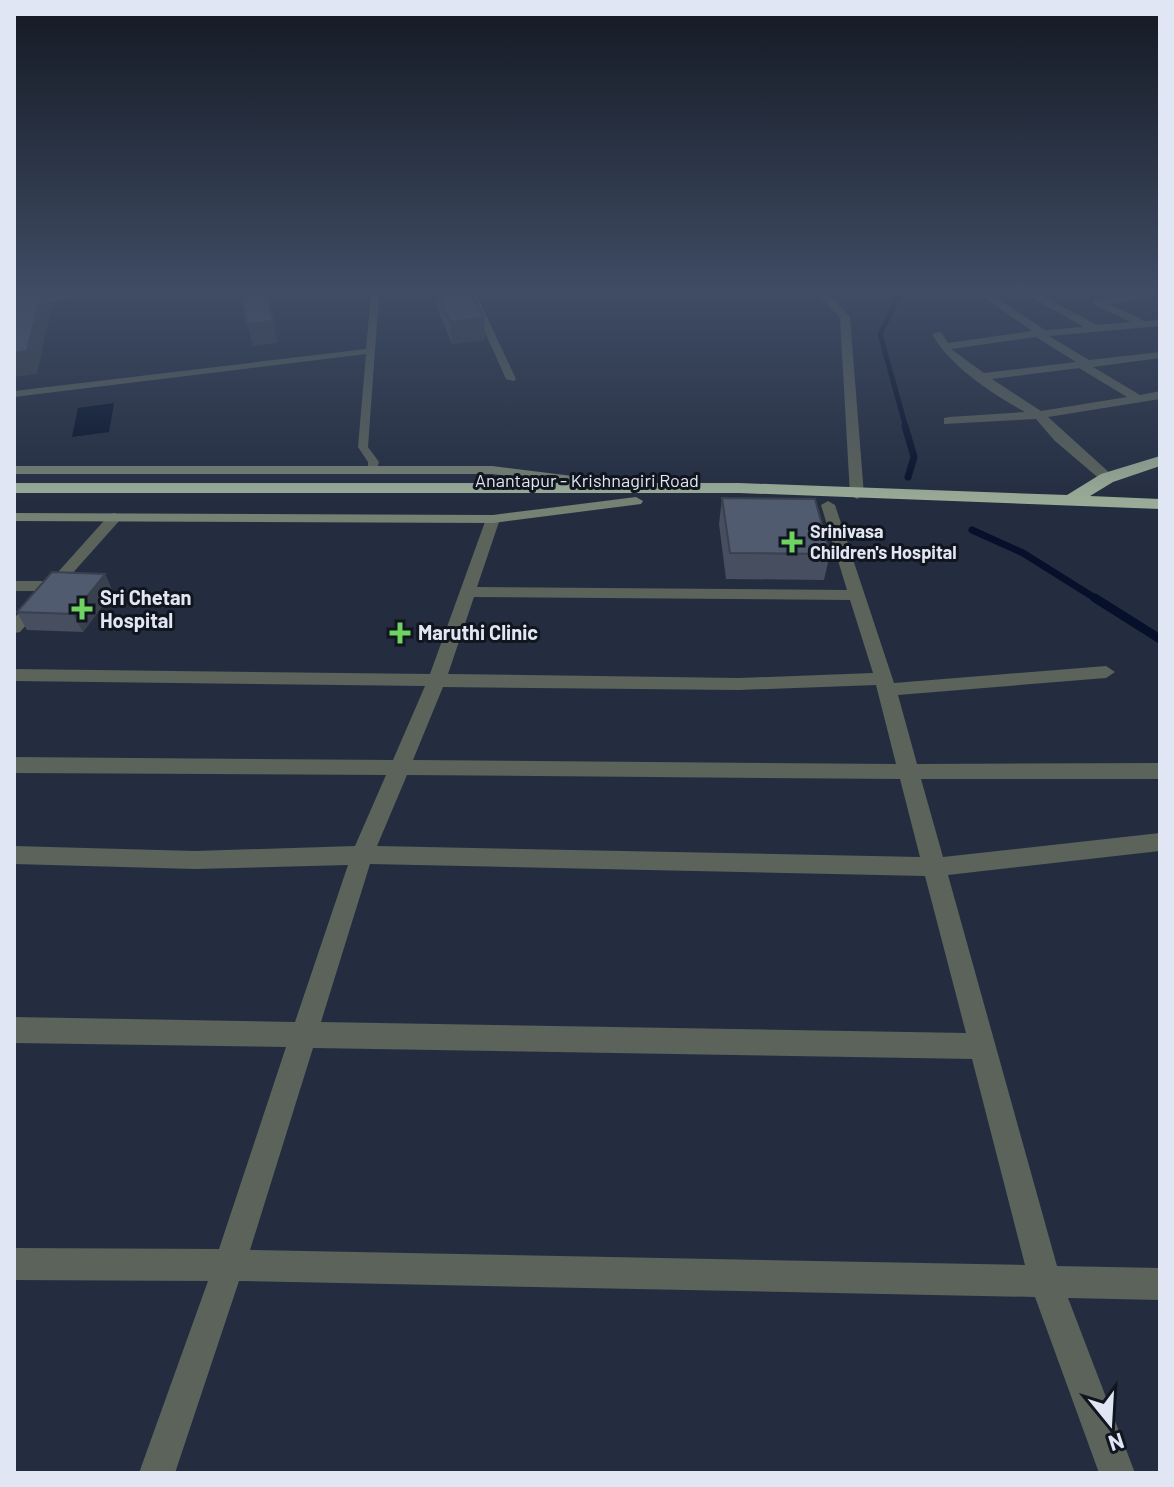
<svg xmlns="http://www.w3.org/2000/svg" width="1174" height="1487" font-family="Barlow,sans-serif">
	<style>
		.water { fill: #06102a }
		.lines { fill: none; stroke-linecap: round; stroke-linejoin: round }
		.stream-far2 { stroke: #06102a; stroke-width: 5 }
		.stream-far1 { stroke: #06102a; stroke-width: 7 }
		.stream { stroke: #06102a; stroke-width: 9 }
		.lane { fill: #5b635a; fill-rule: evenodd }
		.street { fill: #5b635a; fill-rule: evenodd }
		.secondary { fill: #758173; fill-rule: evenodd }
		.highway { fill: #9aac97; fill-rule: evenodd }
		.wall { fill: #464e60 }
		.shaded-wall { fill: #39404e }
		.building { fill: #515b70; stroke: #39404e; stroke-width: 2 }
		.poi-dot { fill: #6ed360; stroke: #11151e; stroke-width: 3 }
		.labels { text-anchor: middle; stroke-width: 6; stroke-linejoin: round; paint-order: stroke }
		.far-street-label { font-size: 18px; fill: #e0e6f3; stroke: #11151e }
		.far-poi-label { font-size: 18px; font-weight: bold; fill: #e0e6f3; stroke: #11151e; text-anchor: start }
		.poi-label { font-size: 20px; font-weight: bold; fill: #e0e6f3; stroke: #11151e; text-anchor: start }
	</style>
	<rect width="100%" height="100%" fill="#242d40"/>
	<!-- water -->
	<path class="water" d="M114,403l-5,29 -37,5 6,-29z"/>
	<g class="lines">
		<!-- stream-far2 -->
		<path class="stream-far2" d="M900,294l-20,40 26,94"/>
		<!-- stream-far1 -->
		<path class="stream-far1" d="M905,426l9,31 -6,20
			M972,530l51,23 75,47"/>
		<!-- stream -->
		<path class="stream" d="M1095,598l65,41"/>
		<!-- lane -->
		<path class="lane" d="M78,294h29l-93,12v-4z
			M371,294h8l-11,153 11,15 -3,10h-8v-10l-10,-15 8,-93 -352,43v-6l352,-42z
			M468,294h8l40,85 -2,2 -8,-2z"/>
		<!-- street -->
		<path class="street" d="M818,294h11l21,23 14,178 -7,4 -7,-4 -10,-177z
			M979,294h12l54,36 39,-3 -59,-33h14l58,31 34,-3 -37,-17v-4l40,-7h26l-51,10 36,17 15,-1v6l-111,10 40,24 71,-8v6l-67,9 47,28 20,-4v8l-112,18 64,58v6h-10l-47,-40 -19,-22 -92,5v-6l5,-1 76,-5c-34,-19 -74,-45 -93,-78l9,-2 7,11 84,-12zM1036,337l40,25 -92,11 -33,-24zM1079,368l48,29 -86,14 -49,-32z
			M828,501l7,4 59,178 212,-17 9,6 -9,6 -208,17 19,69 243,-1v16h-239l22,78 217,-24v18l-212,24 109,391 103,2v32l-92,-2 67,175h-36l-64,-176 -796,-16 -64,192h-36l69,-192 -194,-1v-32l205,1 67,-202 -272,-4v-26l281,5 53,-157 -153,4 -181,-5v-18l181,5 160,-5 31,-71 -372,-2v-16l379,3 32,-74 -411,-5v-12l416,5 56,-155 7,-4 7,4 -23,68 370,3 -26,-85zM474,597l376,3 23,73 -134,5 -291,-4zM876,685l20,79 -483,-4 30,-73 296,3zM407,775l493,4 20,78 -543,-11zM370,864l555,12 41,157 -645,-11zM313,1048l659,11 53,206 -775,-15z
			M115,513l7,4 -2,3 -100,112 -6,1v-15l27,-27h-27v-10h36l60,-67z"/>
		<!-- secondary -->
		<path class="secondary" d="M14,466h478l129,16 7,4 -7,4 -129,-16h-478z
			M636,497l7,4 -2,3 -148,19 -479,-2v-8l479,2z"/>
		<!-- highway -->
		<path class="highway" d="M1160,456v10l-47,16 -23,14 70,3v10l-421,-16h-725v-10h725l328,12 34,-21z"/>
	</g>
	<!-- wall -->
	<path class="wall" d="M436,294h36l12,24 1,22 -33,4 -15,-36z
		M722,498l108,56 -6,26 -98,-1 -7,-55z
		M105,574l8,18 -30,40 -56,-2 -10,-18z"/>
	<!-- shaded-wall -->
	<path class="shaded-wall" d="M41,294h6l5,11 -15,69 -23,3v-24z
		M159,294h51l-49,6z
		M484,318l1,22 -33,4 -2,-22z
		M273,321l5,22 -25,3 -6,-22z
		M105,574l8,18 -30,40 -10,-18z"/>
	<!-- building -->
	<path class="building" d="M16,294h25l-14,57 -13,2v-52z
		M241,294h25l7,27 -26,3z
		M438,294h34l12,24 -34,4z
		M722,498l93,1 15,55 -100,-1z
		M52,572l53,2 -32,40 -56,-2z"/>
	<!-- sky -->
	<linearGradient id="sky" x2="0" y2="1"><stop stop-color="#141923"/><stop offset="0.58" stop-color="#3f4c64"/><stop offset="1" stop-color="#3f4c64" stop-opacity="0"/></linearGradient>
	<rect width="1174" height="503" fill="url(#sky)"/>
	<!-- markers -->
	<g class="poi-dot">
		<path d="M788 530h8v8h8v8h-8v8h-8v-8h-8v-8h8z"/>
		<path d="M78 597h8v8h8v8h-8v8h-8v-8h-8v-8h8z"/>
		<path d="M396 621h8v8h8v8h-8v8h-8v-8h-8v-8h8z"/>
	</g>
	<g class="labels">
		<!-- far-street labels -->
		<g class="far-street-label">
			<text x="587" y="487">Anantapur - Krishnagiri Road</text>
		</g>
		<!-- far-poi labels -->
		<g class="far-poi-label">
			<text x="810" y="538">Srinivasa<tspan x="810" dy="21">Children's Hospital</tspan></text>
		</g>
		<!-- poi labels -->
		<g class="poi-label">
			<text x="100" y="605">Sri Chetan<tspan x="100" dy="23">Hospital</tspan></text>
			<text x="418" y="640">Maruthi Clinic</text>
		</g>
	</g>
	<!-- border -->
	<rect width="1174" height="1487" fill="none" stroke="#e0e6f3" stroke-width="32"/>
	<!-- north arrow -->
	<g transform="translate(1110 1423) rotate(162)" stroke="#11151e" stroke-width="6" paint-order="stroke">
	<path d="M0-6L14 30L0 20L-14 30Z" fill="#e0e6f3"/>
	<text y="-12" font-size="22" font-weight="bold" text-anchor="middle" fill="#e0e6f3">N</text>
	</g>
</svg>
